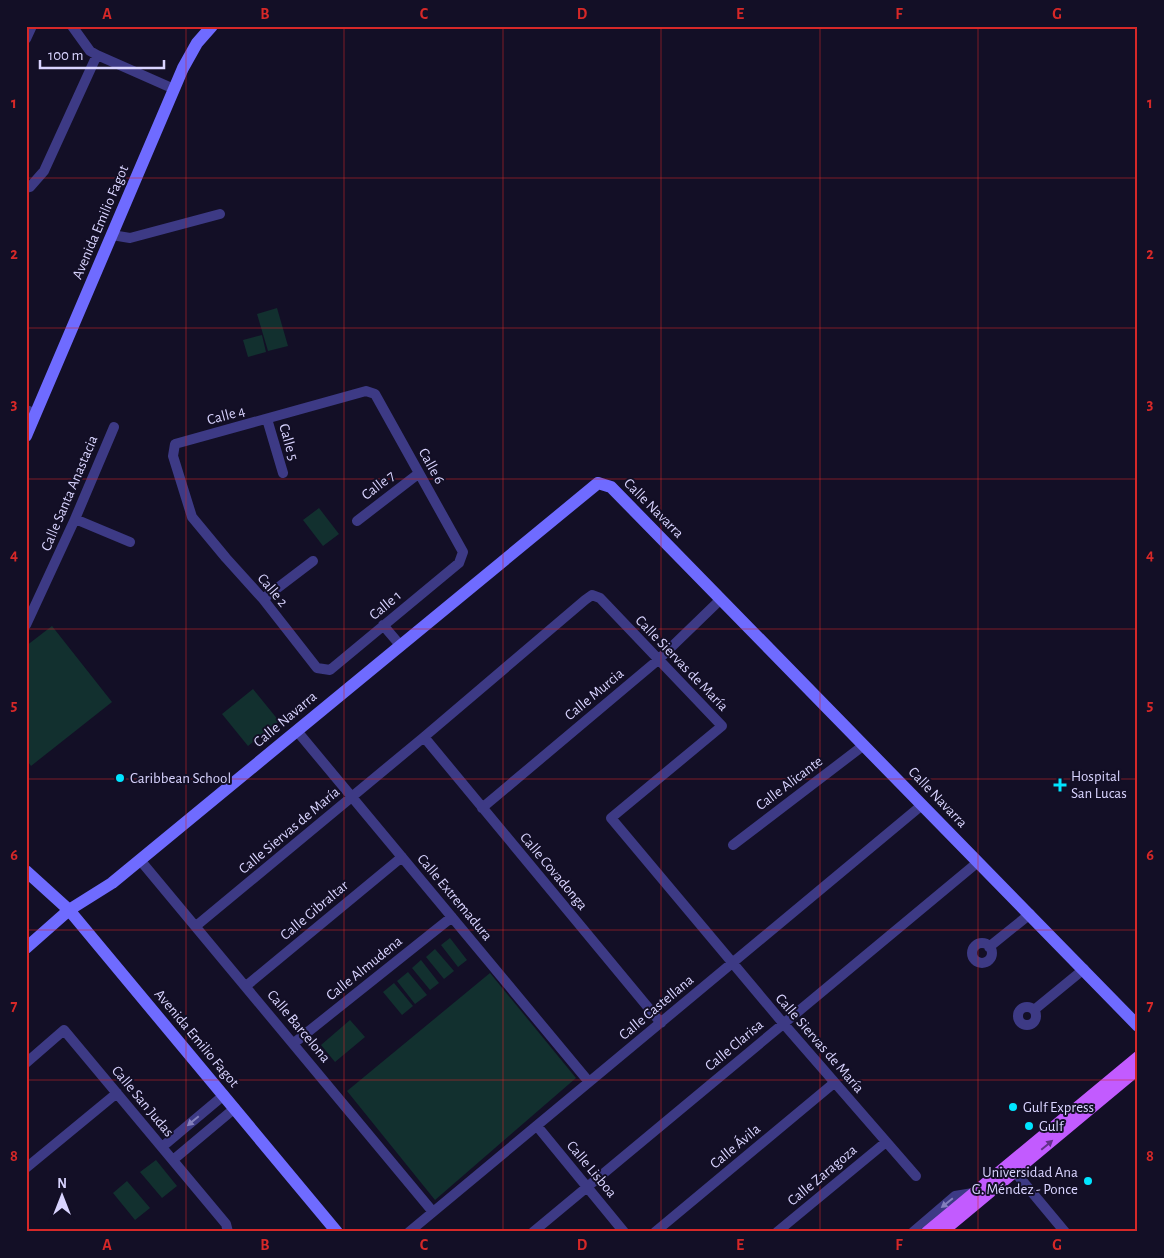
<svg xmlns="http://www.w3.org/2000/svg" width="1164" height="1258" font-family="'Alegreya Sans',sans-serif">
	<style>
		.green { fill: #12302f }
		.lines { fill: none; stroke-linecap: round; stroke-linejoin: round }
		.street { stroke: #3d3a85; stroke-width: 10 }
		.secondary { stroke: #6f6bff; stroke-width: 12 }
		.primary { stroke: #c25bff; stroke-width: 12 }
		.oneway { fill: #837fbc }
		.oneway2 { fill: #623188 }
		.grid { fill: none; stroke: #d62828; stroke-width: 1; stroke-opacity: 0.55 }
		.poi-dot { fill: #00e5ff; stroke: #130f26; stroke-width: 2 }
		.labels { text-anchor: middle; stroke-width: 4; stroke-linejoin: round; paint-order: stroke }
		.street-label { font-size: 15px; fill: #d9d4ff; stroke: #130f26 }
		.poi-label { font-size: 15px; fill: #d9d4ff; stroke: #130f26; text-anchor: start }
		.neatline { fill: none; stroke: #d62828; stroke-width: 2 }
		.grid-label { font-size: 16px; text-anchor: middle; font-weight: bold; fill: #d62828 }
	</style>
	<rect width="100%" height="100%" fill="#130f26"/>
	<!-- green -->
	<path class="green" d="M277,308l11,38 -20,5 -11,-37z
		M262,335l4,17 -18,5 -5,-17z
		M319,508l20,26 -16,12 -20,-26z
		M52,626l60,76 -81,64 -5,-7v-113z
		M253,689l26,32 -31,25 -26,-32z
		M450,938l17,22 -9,7 -17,-22z
		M435,949l19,22 -10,8 -18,-22z
		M421,960l18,23 -9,7 -18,-22z
		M408,972l19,23 -12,9 -18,-23z
		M490,973l86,105 -141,122 -88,-109z
		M394,983l19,23 -11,9 -19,-23z
		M350,1020l15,17 -30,25 -14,-17z
		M156,1160l21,26 -15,12 -22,-26z
		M127,1181l23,27 -15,12 -22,-27z"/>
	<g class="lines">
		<!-- street -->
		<path class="street" d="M72,26l18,25 7,4 77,34
			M26,39l6,-13
			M26,188l4,-1 14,-16 53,-116
			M112,235l18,3 90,-24
			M366,391l9,3 88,158 -4,11 -129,107 -13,-2 -54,-69 -37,-41 -34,-41 -19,-61 2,-12z
			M26,410l10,4
			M267,419l16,54
			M75,519l55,23
			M357,521l61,-47
			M263,599l50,-38
			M26,625l49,-106 39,-92
			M383,625l17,20
			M297,731l292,351
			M424,737l237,286
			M482,808l176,-148 63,-61
			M733,845l131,-100
			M140,860l293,352
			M196,926l228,-189 161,-137 7,-5 8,3 122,128 -111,92 172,205 133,153
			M972 953a10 10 0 1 1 20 0a10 10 0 1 1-20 0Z
			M989,947l41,-33
			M246,986l156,-129
			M1018 1016a9 9 0 1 1 18 0a9 9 0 1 1-18 0Z
			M1034,1010l50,-41
			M294,1043l158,-126
			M26,1063l38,-33 162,194 2,8
			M537,1126l87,106
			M162,1147l62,-52
			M173,1160l62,-52
			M26,1168l91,-75
			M1015,1172l50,60
			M409,1232l513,-427
			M533,1232l445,-370
			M655,1232l179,-149
			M777,1232l109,-90
			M913,1232l42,-36 18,-3"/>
		<!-- secondary -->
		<path class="secondary" d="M26,436l157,-368 14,-25 15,-17
			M26,871l43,39 268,322
			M26,948l43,-38 43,-27 486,-400 13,4 527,539"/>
		<!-- primary -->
		<path class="primary" d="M927,1232l211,-175
			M942,1232l196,-163"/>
	</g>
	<!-- one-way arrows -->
	<defs><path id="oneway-solid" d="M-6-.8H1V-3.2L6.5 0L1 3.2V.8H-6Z" transform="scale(1.25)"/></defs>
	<g class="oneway">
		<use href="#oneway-solid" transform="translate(193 1121) rotate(140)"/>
		<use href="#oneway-solid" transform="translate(947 1203) rotate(141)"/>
	</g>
	<use class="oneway2" href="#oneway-solid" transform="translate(1047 1145) rotate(-40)"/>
	<!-- grid -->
	<path class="grid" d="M186,26v1206M344,26v1206M503,26v1206M661,26v1206M820,26v1206M978,26v1206M26,178h1112M26,328h1112M26,479h1112M26,629h1112M26,779h1112M26,930h1112M26,1080h1112"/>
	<!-- markers -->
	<g class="poi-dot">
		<circle cx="120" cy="778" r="5"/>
		<path d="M1057.5 777.5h5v5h5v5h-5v5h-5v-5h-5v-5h5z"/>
		<circle cx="1013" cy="1107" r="5"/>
		<circle cx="1029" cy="1126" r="5"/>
		<circle cx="1088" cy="1181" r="5"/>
	</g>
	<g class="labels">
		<!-- street labels -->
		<g class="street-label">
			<text transform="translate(100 222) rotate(-67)" y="5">Avenida Emilio Fagot</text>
			<text transform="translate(226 415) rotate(-15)" y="5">Calle 4</text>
			<text transform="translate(289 442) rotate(74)" y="5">Calle 5</text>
			<text transform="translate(432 466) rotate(61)" y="5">Calle 6</text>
			<text transform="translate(378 485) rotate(-38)" y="5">Calle 7</text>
			<text transform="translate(69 493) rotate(-67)" y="5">Calle Santa Anastacia</text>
			<text transform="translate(654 508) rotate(45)" y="5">Calle Navarra</text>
			<text transform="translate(273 590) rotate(50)" y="5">Calle 2</text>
			<text transform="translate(385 605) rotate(-40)" y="5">Calle 1</text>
			<text transform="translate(682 663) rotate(46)" y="5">Calle Siervas de María</text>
			<text transform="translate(594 694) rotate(-40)" y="5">Calle Murcia</text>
			<text transform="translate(285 719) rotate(-40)" y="5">Calle Navarra</text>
			<text transform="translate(789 783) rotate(-37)" y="5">Calle Alicante</text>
			<text transform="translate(938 797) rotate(46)" y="5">Calle Navarra</text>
			<text transform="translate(289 830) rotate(-40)" y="5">Calle Siervas de María</text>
			<text transform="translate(554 871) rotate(50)" y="5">Calle Covadonga</text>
			<text transform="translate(455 897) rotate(50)" y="5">Calle Extremadura</text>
			<text transform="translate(314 910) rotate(-40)" y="5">Calle Gibraltar</text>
			<text transform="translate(364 968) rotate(-39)" y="5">Calle Almudena</text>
			<text transform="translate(656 1007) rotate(-40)" y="5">Calle Castellana</text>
			<text transform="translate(299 1026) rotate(50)" y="5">Calle Barcelona</text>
			<text transform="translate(197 1038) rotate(50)" y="5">Avenida Emilio Fagot</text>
			<text transform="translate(820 1043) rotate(49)" y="5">Calle Siervas de María</text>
			<text transform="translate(734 1045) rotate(-40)" y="5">Calle Clarisa</text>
			<text transform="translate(143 1101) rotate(50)" y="5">Calle San Judas</text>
			<text transform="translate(735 1146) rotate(-40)" y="5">Calle Ávila</text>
			<text transform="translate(592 1169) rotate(50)" y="5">Calle Lisboa</text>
			<text transform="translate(822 1175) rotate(-40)" y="5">Calle Zaragoza</text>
		</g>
		<!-- poi labels -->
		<g class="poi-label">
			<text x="1071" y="781">Hospital<tspan x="1071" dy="17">San Lucas</tspan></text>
			<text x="130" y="783">Caribbean School</text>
			<text x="1023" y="1112">Gulf Express</text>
			<text x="1039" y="1131">Gulf</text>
			<text x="1078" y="1177" text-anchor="end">Universidad Ana<tspan x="1078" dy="17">G. Méndez - Ponce</tspan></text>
		</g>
	</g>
	<!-- border -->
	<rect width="1164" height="1258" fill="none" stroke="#130f26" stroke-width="55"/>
	<!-- north arrow -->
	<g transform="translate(62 1196)" stroke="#130f26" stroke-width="4" paint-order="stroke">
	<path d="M0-4L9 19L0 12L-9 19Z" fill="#d9d4ff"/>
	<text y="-8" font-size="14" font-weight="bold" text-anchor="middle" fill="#d9d4ff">N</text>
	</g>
	<!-- scale -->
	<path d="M40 60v8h124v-8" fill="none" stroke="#d9d4ff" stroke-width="2.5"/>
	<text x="48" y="60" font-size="15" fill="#d9d4ff" stroke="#130f26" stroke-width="4" paint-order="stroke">100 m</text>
	<rect x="28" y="28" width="1108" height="1202" class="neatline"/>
	<g class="grid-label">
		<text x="107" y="19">A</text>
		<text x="265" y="19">B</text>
		<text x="424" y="19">C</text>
		<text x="582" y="19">D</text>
		<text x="740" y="19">E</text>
		<text x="899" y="19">F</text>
		<text x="1057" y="19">G</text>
		<text x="14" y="108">1</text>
		<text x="1150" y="108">1</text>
		<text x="14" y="259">2</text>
		<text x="1150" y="259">2</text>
		<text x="14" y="409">3</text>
		<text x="1150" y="409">3</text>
		<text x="14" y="560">4</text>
		<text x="1150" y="560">4</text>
		<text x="14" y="710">5</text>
		<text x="1150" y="710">5</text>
		<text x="14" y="860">6</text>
		<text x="1150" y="860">6</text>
		<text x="14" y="1011">7</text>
		<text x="1150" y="1011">7</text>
		<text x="14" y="1161">8</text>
		<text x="1150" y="1161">8</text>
		<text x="107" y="1250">A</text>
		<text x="265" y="1250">B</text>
		<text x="424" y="1250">C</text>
		<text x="582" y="1250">D</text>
		<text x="740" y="1250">E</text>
		<text x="899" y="1250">F</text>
		<text x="1057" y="1250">G</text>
	</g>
</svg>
